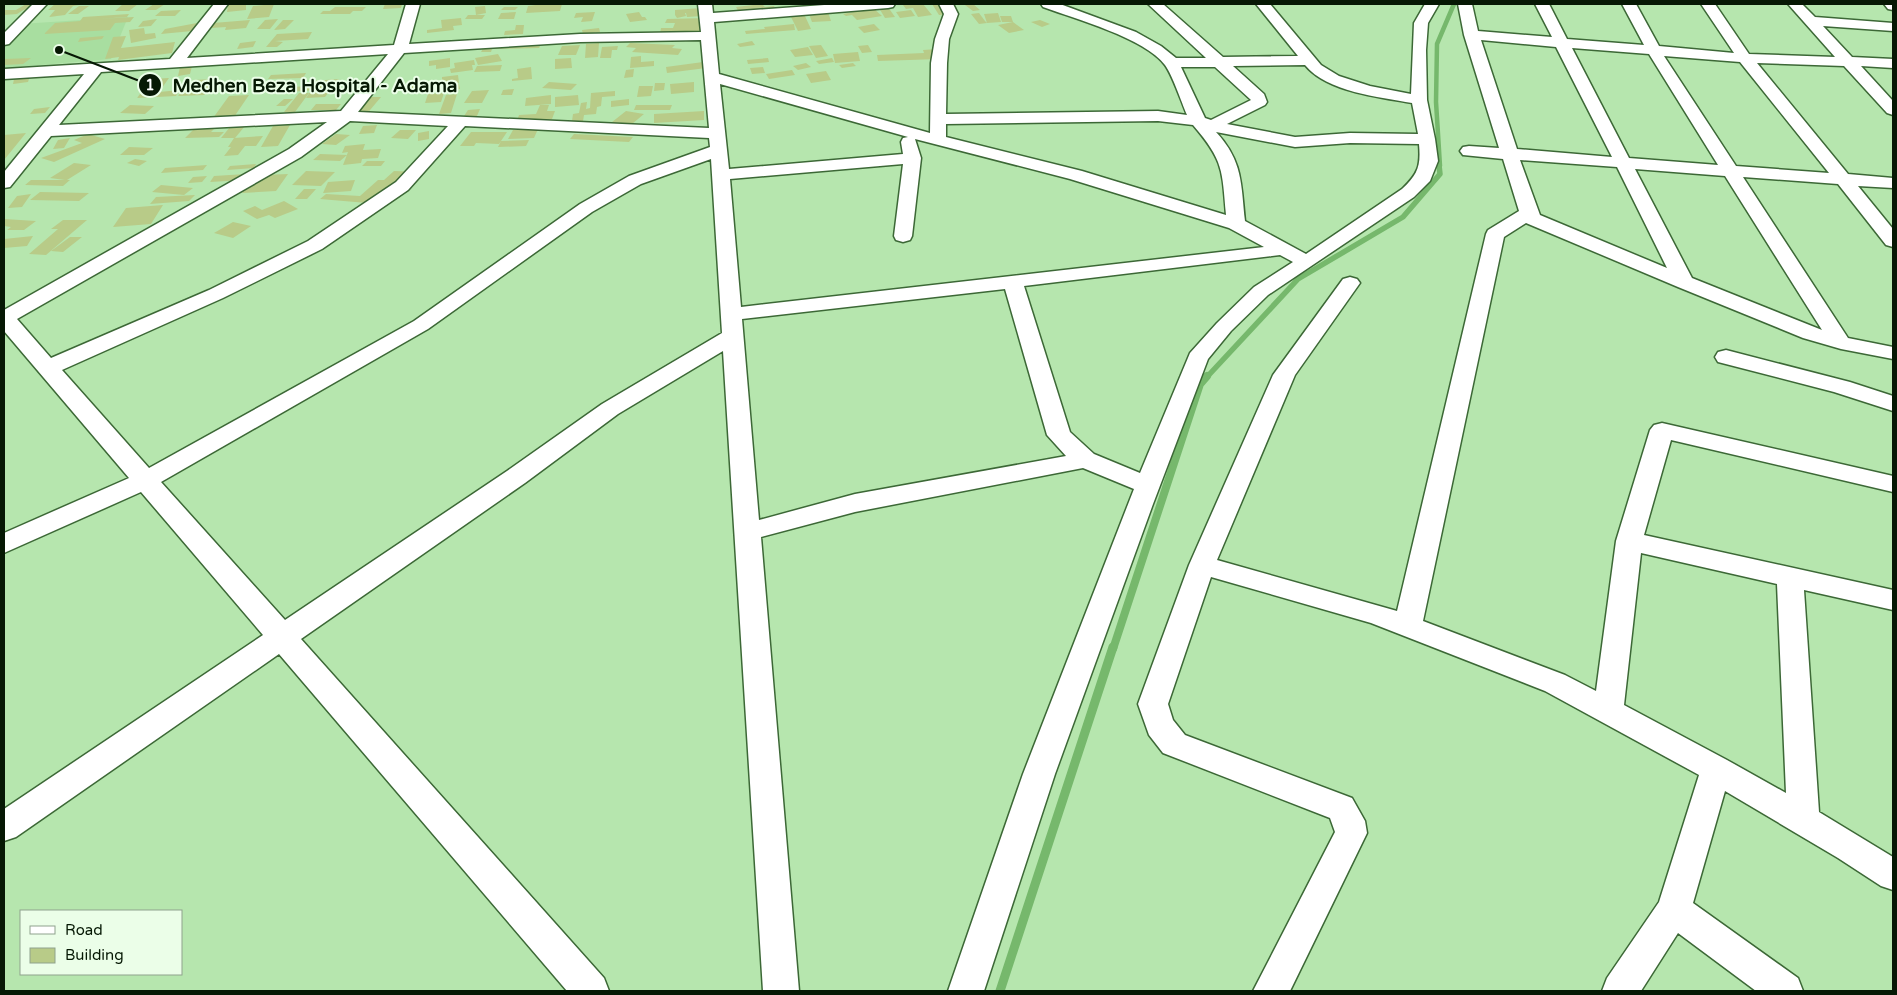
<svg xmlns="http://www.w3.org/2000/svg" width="1897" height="995" font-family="'Varela Round',sans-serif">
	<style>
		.built { fill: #a8dea0 }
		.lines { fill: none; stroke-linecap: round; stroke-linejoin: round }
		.stream-far3 { stroke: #76b86c; stroke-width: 4.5 }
		.stream-far2 { stroke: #76b86c; stroke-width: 5.5 }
		.stream-far1 { stroke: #76b86c; stroke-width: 8 }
		.stream { stroke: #76b86c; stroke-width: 9 }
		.building { fill: #b8cb88 }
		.minor-casing { stroke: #3c6836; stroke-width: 3 }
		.minor { fill: #fff; fill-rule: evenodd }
		.leader { fill: none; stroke: #061804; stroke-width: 2 }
		.callout-dot { fill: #061804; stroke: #ebfee8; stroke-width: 2 }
		.mark-label { font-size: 15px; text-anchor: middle; font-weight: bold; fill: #fff }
		.callout-label { font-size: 19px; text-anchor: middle; font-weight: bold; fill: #061804; stroke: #ebfee8; stroke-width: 4; stroke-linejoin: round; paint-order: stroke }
	</style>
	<rect width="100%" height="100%" fill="#b6e6ae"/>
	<!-- built -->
	<path class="built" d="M128,17l-17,42 -107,9v-27l16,-17z"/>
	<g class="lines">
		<!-- stream-far3 -->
		<path class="stream-far3" d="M1440,166l-4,-64 1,-58 17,-40"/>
		<!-- stream-far2 -->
		<path class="stream-far2" d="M1206,378l92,-99 105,-62 37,-43 -1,-9"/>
		<!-- stream-far1 -->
		<path class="stream-far1" d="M1113,649l87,-265 7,-8"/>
		<!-- stream -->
		<path class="stream" d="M1000,991l113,-344"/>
	</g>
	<!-- building -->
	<path class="building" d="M26,4h9l-9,6 8,-1 -5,6 -9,1 5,-7 -8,5 -13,1v-5h12z
		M55,4h24v1l-6,1 -8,9 -16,2 6,-7h-7z
		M123,4h15l-9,7h-14z
		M154,4h11l-9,6h-11z
		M246,4v6l-19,2 1,-7z
		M274,4l-5,13 -22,2 6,-13z
		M385,4h17l-1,4 -18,1z
		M543,4l3,1 16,-1 -2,7 -34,2 2,-7z
		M762,4l3,3 9,-1 2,4 -36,4 -4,-7z
		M923,4l9,11 -14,2 -5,-9 -7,1 -3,-4z
		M932,4h10l7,10 -10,1z
		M973,4l7,6 -7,1 -8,-6z
		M79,6h10l-11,8h-10z
		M485,6l1,7 -10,2 -1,-8z
		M335,7h31l-4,4h-9l-3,3h-30l3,-3h7z
		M504,7h14l-3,3h-14z
		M888,7l7,10 -10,1 -6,-10z
		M701,8l1,8 -15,1 -1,-4h-1l1,3 -9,2 -2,-3v-5z
		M873,8l9,8 -25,4 -5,-5 -6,1 -3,-2z
		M181,10l-6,6h-20l6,-5z
		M911,10l4,6 -15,2 -4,-6z
		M516,12l-2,7h-16l3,-6z
		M595,12l-3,9 -11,1 2,-5 -9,1 2,-5z
		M639,12l3,5h3l2,3 -17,2 -4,-8z
		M828,12l3,9 -19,1 -3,-8z
		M979,13l6,8 2,2 -8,1 -8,-10z
		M998,13l3,9 -14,1 -3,-9z
		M129,14l-2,3 -28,2 35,-2 -4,5 -15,1 -5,7 -66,4 11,-11 25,-2 3,-4z
		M804,14l7,15 -13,2 -8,-16z
		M468,15h17l-3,4h-17z
		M1000,16h11l2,6h-11z
		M461,18l1,7 -9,1 1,4 -27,3v-3l15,-2 -1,-8z
		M707,18l-3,15 -44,1 1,-6h12l2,-5h-10l2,-4z
		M157,19l-6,7 -13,1 5,-6z
		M278,19l-8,10h-13l8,-9z
		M250,20l-4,8 -21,2 1,-3 -15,1 2,-5z
		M283,20h11l-9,9 -11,1z
		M1040,20l10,4 -8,3 -11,-5z
		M1013,22l11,8 -15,3 -11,-8z
		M197,23l-5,8 -31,3 4,-5z
		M794,24l1,6 -49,4 -1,-3 20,-2 -1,-2z
		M874,24l6,6 -16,3 -6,-6z
		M516,25h8l-1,9 -19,1 1,-4 10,-1z
		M144,28l1,6 10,-1 1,5 -25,5 -2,-13z
		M599,28l1,4 -17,2 -1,-4z
		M312,32l-4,7 -33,2 8,1 -6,5h-11l11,-13z
		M104,36l-2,3 -24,3 2,-4z
		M126,36l-5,12 54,-6 -3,11 -54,7 1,-3 -14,2 8,-22z
		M256,41l-3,6 -16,2 3,-6z
		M752,41l3,4 -15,2 -3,-3z
		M599,43l-1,14 -13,1 1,-14z
		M630,43l45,2 -3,3 10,1 -4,6 -46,-3 4,-4 -10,-1z
		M541,44l-2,4 -47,1 -1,3h-10l4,-7z
		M580,45l-4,10h-18l4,-9z
		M821,45l7,11 -12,2 -7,-12z
		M868,45l4,7 -10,1 -4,-7z
		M618,46l-1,4h-5l-1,8h-11l2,-11z
		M808,47l5,8 -18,2 -5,-7z
		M938,49l2,10 -62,2 -1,-6 47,-2 -1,-3z
		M858,52l2,9 -25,2 -2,-9z
		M498,54l4,7 -24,4 -3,-7z
		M641,56v6l13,-1v5l-24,2 1,-11z
		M31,58l-8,6 -19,1v-6z
		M450,58v9l-14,2v-4l-7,1v-5z
		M571,58l1,10 -17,1v-10z
		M768,58l1,4 -21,2 -1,-4z
		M832,58l2,4 -15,2 -3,-3z
		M474,60l1,5h-3l1,5 -22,3 -1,-4 5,-1 -1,-5z
		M703,62l3,6 -39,5 -1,-6z
		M806,63l5,4 -13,3 -5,-4z
		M853,63l3,3 -14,2 -3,-3z
		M502,65l-2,6 -26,1 3,-6z
		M192,66l-2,8 -12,2 2,-9z
		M531,67l1,12 -20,2v-2l6,-1 -1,-9z
		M763,67l2,6 -13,1 -2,-6z
		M634,69l-1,8 -9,1 2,-8z
		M792,70l3,5 -26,4 -3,-5z
		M826,71l5,9 -20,3 -5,-9z
		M306,73l-3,5 -35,1 3,-4z
		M458,75l1,8 -47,6v-4l30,-4v-4z
		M30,76l-2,6 -15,2 1,-5z
		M169,78l-10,14 21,-2 -4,6 -39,2 14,-19z
		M216,79l-8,10 -24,1 9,-10z
		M339,79l-6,10 -60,4 3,-5 32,-2 4,-5z
		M549,82l28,2 -6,6 -29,-2z
		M694,82v10l-23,2 -1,-10z
		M655,83h10l-1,7 -10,1z
		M459,84l1,5 -11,2 -2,-5z
		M639,86h14l-2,10 -14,1z
		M514,89l-2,6h-11l2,-5z
		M209,90l-5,5 -26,1 4,-5z
		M489,90l-7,13h-18l8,-12z
		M615,91v5l-13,1 -1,9 -4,1 -1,7 -12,1 -1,6h-11l1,-7 6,-1 2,-10 6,-1 -1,7 4,-1 1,-15z
		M310,92h19l-4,5 -19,1z
		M299,93h10l-14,19h-11z
		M444,93l-3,9 -16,1 3,-9z
		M457,94l-6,19 -12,1 7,-19z
		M249,95l-15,22 -21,1 16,-22z
		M551,95v9l-26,2 1,-8z
		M578,95l1,10 -24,2v-10z
		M352,97h29l-16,19 -29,-1z
		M284,99h9l-8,7h-9z
		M629,99v6l-18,2v-6z
		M316,104h25l-5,6h-25z
		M130,105l24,1 -9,8 -25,-1z
		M540,105h9l-2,6h8l-3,8 -35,2 2,-6 17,-1z
		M636,105h36l-2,5h-36z
		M50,107l-5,6 -15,1 4,-5z
		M480,109l-3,7h-13l4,-6z
		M626,111l18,3 -18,15 -19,-3z
		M704,111v9l-50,3v-9z
		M290,125l-12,21 -17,1 12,-21z
		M377,125l-3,8 -15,1 4,-8z
		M245,126l-10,12h-14l9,-11z
		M216,127l-5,5h13l-5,5 -34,1 10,-10z
		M538,129l-4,9 -26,1 5,-9z
		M400,130h16l-8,9 -17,-1z
		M429,131v8l-11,2v-8z
		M471,132h36l-8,12 -23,-1 -2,3h-14z
		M26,133l-22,27v-25z
		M88,134l17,5 -51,23 -13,-4 41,-15 -8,-3z
		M336,134l14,1 -14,10 -14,-1z
		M574,134l59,3 -4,5 -59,-3z
		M263,136l-7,10h-11l-7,9 -14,1 7,-9h-3l6,-9z
		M70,138l-6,10 -11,1 5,-9z
		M529,140l-3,6 -28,1 3,-6z
		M365,144l-2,6 18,-1 -3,9 -16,1 -1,4 -18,2 5,-13 -6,1 3,-7z
		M129,147l24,1 -9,7h-24z
		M320,154l27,1 -7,6 -27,-1z
		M135,159l12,2 -8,5 -12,-3z
		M367,161h18l-4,5h-19z
		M74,163l17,2 -24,15h3l-7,6 -38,-1 6,-5h34l-15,-2z
		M256,164l-2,4 -27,2 3,-4z
		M207,165l-4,5 -42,3 4,-5z
		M306,171l29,1 -14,14 -29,-1z
		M394,171l25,1 -40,32 -59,-5 6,-5 34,2 18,-16h6z
		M246,174l-3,6 -33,2 4,-6z
		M288,174l-12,17 -34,2 6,-10h10l6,-8z
		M207,176l-5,6 -14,1 5,-6z
		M355,180l-4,11 -28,2 5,-11z
		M161,185l32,3 -9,7 -32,-3z
		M304,189h12l-9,10h-12z
		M40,192l49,1 -10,8 -49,-1z
		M31,194l-9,13 -14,1 9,-12z
		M195,195l-6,6 -39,3 6,-7z
		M284,201l14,8 -23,9 -6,-3 -12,4 -14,-8 12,-5 7,4z
		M163,205l-12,19 -38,3 13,-19z
		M4,219l32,2 -12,9h-17l4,-3 -7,-1z
		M63,220h24l-41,35 -17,-1 29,-25h-7z
		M233,222l18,4 -18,12 -19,-5z
		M33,236l-6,10 -23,2v-9z
		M70,237h12l-19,15 -12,-1z"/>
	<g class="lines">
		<defs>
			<path id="minor" d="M33,4h14l-38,40 -5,1v-12z
				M214,4h14l-41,54 207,-13 12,-41h14l-11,40 171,-10 121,-2 -3,-28h14l1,9 125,-9h57l-2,3 -5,1 -174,14 5,52 211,59 1,-70 4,-24 9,-25 -5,-10h14l5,10 -9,25 -2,24 -1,51 212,-3 29,4c-6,-14 -14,-39 -22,-50 -20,-27 -90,-46 -122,-58l-2,-3h19l76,28 25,14 15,12h30l-58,-54h15l60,53 75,-1 -42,-52h14l51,61 18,11 31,10 41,8 3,-71 11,-19h14l-11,19 -2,27 1,50 8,39 3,22 -8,20 -16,16 -146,98 -37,36 -23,28 -55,145 -98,270 -71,217h-36l75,-217 111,-285 -51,-21 -228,44 -94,25 38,454h-36l-40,-640 -105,63 -93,69 -224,156 303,339 5,13h-42l-288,-337 -263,183 -12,4v-32l259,-174 -122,-143 -137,61v-20l125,-55 -125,-147v-21l285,-161 38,-27 -276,14 -41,51 -6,1v-16l80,-98 -80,5v-10l166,-10zM701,40l8,88 -351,-16 46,-59 176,-11zM388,54l-47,57 -282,14 42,-53zM1305,65c22,27 74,32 107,38l6,31 -68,-1 -55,4 -68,-13 38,-19 2,-3 -3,-8 -31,-28zM1181,67h34l36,33 -40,20 -6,-2zM720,84l188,53 -5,1 -2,4 2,12 -174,15zM350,121l98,5 -52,56 -88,59 -99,49 -158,68 -34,-39 284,-162zM1158,121l35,4c31,36 29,45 33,90l-144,-44 -136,-34v-13zM465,126l244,12 1,9 -81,29 -49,28 -166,117 -265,147 -87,-98 161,-72 99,-49 86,-59zM1216,132l79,15 55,-4 69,1c2,22 -1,30 -17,45l-96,65 -61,-33c-4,-37 -2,-60 -29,-89zM915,139l155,40 159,49 35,19 -523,60 -11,-128 173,-15 -9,72 2,4 7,2 7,-2 2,-4 9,-78zM711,159l11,174 -120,71 -95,67 -222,149 -124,-138 267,-153 164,-117 49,-28zM1280,255l13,7 -39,25 -37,36 -27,30 -50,120 -46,-19 -24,-22 -46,-146zM1005,289l42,146 19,21 -211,38 -96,26 -17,-201z
				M1458,4h14l6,27 74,6 -17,-33h14l18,35 77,6 -22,-41h14l23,42 75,7 -33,-49h14l34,50 86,3 -47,-53h14l13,13 78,6v8l-70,-5 29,31 41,2v9l-32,-2 32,35v14l-6,-2 -43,-47 -87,-3 91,111 45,4v10l-35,-2 35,43v18l-7,-2 -48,-61 -95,-7 105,161 45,9v12l-52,-10 -38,-11 -125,-51 -152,-64 -22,14 -81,384 142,54 31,16 20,-150 34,-111 4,-5 8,-2 231,53v16l-222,-52 -27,95 249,55v20l-89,-20 15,222 74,45v33l-12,-4 -43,-28 -113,-67 -32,112 105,75 5,13h-47l-78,-58 -37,58h-39l5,-13 52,-76 40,-127 -154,-84 -174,-68 -160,-46 -43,127 5,16 12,15 167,63 13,23 2,12 -77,158h-37l82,-159 -5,-14 -167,-65 -14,-18 -11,-31 51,-139 84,-190 70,-96 7,-2 7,2 3,4 -65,92 -78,185 180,51 89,-377 2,-4 31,-19 -16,-52 -40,-4 -3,-4 3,-4 6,-1 30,2 -35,-113zM1481,40l75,7 56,110 -95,-8zM1572,48l77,6 69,111 -89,-7zM1664,56l76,6 89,111 -93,-7zM1520,160l97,7 50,101 -127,-53zM1635,169l90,7 97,154 -130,-52zM1641,553l136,31 9,209 -59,-33 -103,-55z
				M1884,4h9v6l-5,-1z
				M1726,350l124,32 43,14v15l-59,-19 -116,-30 -3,-5 3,-5z"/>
		</defs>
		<!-- minor casing -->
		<use href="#minor" class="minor-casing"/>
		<!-- minor -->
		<use href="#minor" class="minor"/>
	</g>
	<!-- callouts -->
	<path class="leader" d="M59 50L150 85"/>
	<g class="callout-dot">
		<circle cx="59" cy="50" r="5"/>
		<circle cx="150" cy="85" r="12"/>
	</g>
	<g class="mark-label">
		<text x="150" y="90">1</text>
	</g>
	<g class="callout-label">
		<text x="315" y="92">Medhen Beza Hospital - Adama</text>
	</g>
	<!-- border -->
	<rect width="1897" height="995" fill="none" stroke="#061804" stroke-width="10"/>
	<!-- legend -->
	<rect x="20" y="910" width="162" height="65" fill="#ebfee8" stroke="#8fa28d"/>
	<rect x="30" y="926" width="25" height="8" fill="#ffffff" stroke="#8fa28d"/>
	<text x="65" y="935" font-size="15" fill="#061804">Road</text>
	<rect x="30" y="948" width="25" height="15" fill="#b8cb88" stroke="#8fa28d"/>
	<text x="65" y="960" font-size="15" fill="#061804">Building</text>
</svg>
